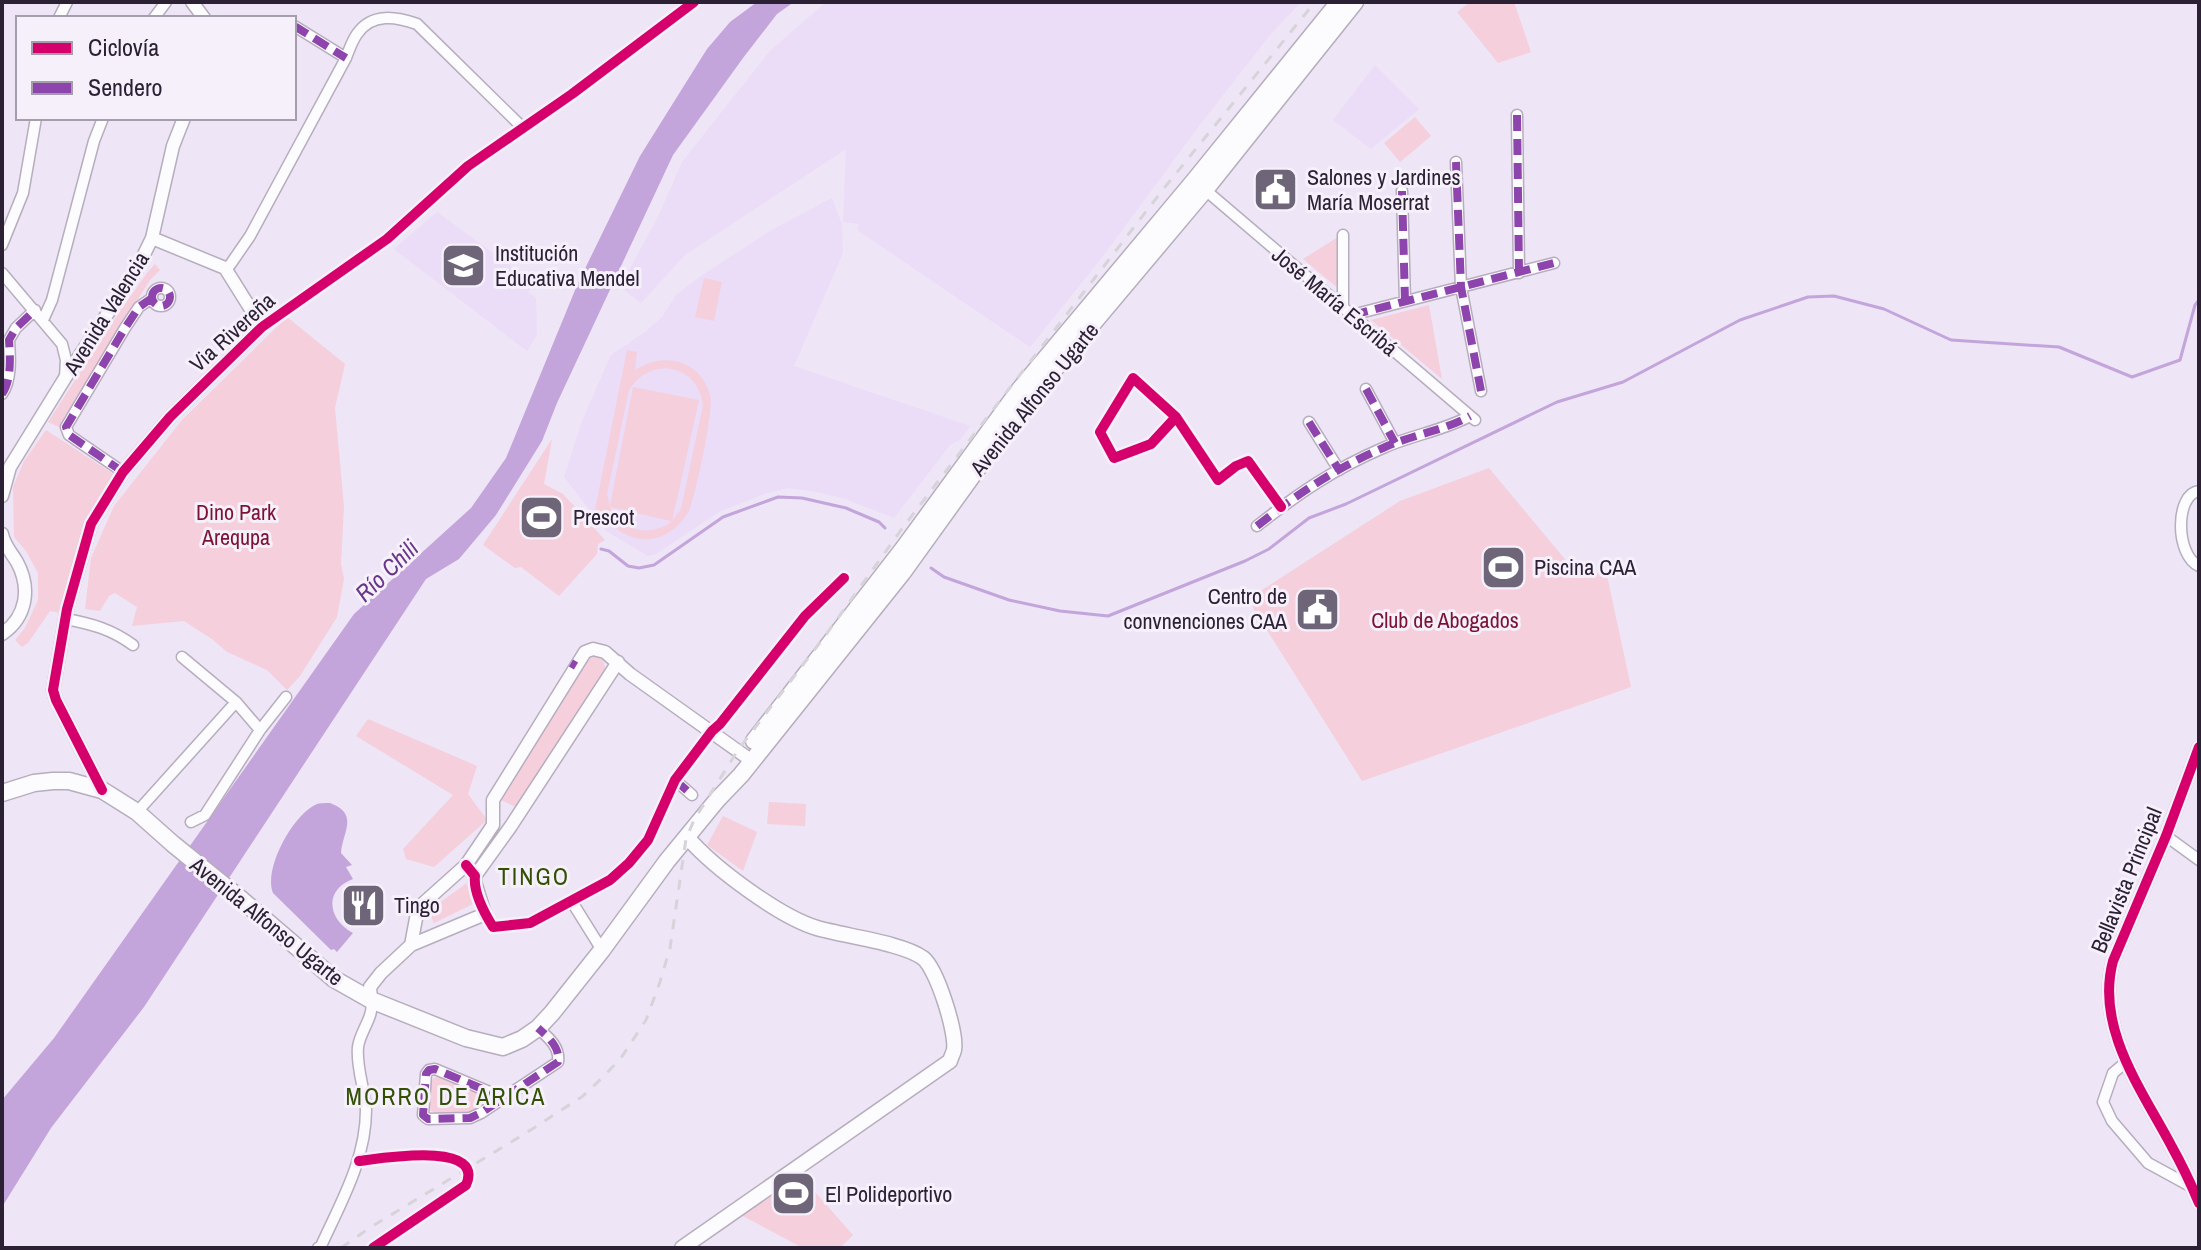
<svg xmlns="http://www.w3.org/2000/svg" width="2201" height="1250" font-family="'Archivo Narrow',sans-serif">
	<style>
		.built { fill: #ebdcf7 }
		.green { fill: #f5cfdb; fill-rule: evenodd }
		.water { fill: #c3a5db }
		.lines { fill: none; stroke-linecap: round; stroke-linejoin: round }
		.stream { stroke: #c3a5db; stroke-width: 3 }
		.minor-casing { stroke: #b6adbd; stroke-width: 13 }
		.tertiary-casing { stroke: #b6adbd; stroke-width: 15 }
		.secondary-casing { stroke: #b6adbd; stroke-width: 17 }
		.primary-casing { stroke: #b6adbd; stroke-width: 19 }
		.minor { stroke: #fcfbfe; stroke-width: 10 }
		.tertiary { stroke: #fcfbfe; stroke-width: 12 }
		.secondary { stroke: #fcfbfe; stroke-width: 14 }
		.primary { stroke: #fcfbfe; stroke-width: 16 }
		.rail { stroke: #d7d4d9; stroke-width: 3; stroke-dasharray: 10 10; stroke-linecap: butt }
		.quiet { stroke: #8e44ad; stroke-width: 8; stroke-dasharray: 16 8; stroke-linecap: butt }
		.cycleway-casing { stroke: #f6f0fb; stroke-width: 15 }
		.cycleway { stroke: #d6006c; stroke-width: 10 }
		.labels { text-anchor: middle; stroke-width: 6; stroke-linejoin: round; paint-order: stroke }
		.poi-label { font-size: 22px; fill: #2b2034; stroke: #f6f0fb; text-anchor: start }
		.street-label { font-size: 22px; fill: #2b2034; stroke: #f6f0fb }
		.park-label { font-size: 22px; fill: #7b1233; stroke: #f6f0fb }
		.water-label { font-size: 24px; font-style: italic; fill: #683689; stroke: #f6f0fb }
		.neighbourhood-label { font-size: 24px; letter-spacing: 2px; fill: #334f06; stroke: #f6f0fb }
	</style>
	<rect width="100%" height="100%" fill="#eee5f6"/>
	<!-- built -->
	<path class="built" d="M826,2h475l-31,33 -68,87 -102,138 -70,87 -173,-117 2,-6 -16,-2 3,-73 -161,106 -44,48 -21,-16 39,-72 23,-53 88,-111z
		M1375,65l44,44 -48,40 -38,-29z
		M832,198l10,26 1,29 -49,113 176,60 -9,13 -11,6 -56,73 -49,-19 -28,-7 -29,-4 -24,6 -45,18 -63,42 -8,2 -42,-25 -42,-54 18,-56 29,-66 34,-23 17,-15 14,-22 25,-19 69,-45z
		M437,212l97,71 -6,9 8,6 1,37 -10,16 -133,-102z"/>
	<!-- green -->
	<path class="green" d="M1470,2h44l17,50 -33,11 -41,-51z
		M1415,117l16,19 -31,26 -16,-19z
		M1338,237l1,52 -36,-30z
		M155,264l5,6 -10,10 -91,147 -11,-5 70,-108 29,-41z
		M704,278l18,4 -8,39 -19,-4z
		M1429,305l13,74 -71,-59z
		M287,317l58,47 -10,44 9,99 -3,57 3,15 -7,38 -37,59 -13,14 -20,-20 -40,-18 -15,-13 -28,-18 -52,5 5,-19 -22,-14 -6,3 -9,15 -15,-2 6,-51 23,-52 68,-86z
		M627,350l10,2 -2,18c15,-9 29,-13 47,-7 14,5 24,17 28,32 4,16 -14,97 -21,116 -22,37 -62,37 -87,3l-3,7 -5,-6zM665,368c22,2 35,15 38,37l-22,104 -9,12 27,-121 -66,-13 -23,119 -3,-12 22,-104c9,-14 19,-20 36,-22zM610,507l61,14v1c-21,15 -50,10 -61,-15z
		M46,430l69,45 -54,138 -11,-2 -22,32 -6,4 -7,-7 10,-12 13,-28v-27l-12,-22 -12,-14 -1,-50 11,-26z
		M552,439l-8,45 19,10 42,46 -7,4 -1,10 -38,42 -38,-29 -6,1 -32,-23z
		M1489,468l89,107 28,-4 25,116 -269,94 -109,-173 -2,-11 149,-96z
		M594,657c9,1 11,5 11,14l-87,137 -19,-9 89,-140z
		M368,719l109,47 -9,28 19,26 -53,47 -28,-8 -3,-10 50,-54 -97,-59z
		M769,802l37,2 -1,22 -38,-2z
		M723,816l34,16 -14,39 -36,-26z
		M467,883l6,21 -39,19 -6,-12z
		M438,1076l55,21 -1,5 -21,12h-35l-9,-6c1,-11 -1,-27 11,-32z
		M799,1174l54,61 -13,13h-37l-62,-33z"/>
	<!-- water -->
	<path class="water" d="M757,2h37l-17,12 -34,44 -70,97 -116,248 -15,38 -46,74 -37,44 -33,20 -282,428 -93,121 -49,79v-107l52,-62 300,-424 117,-106 35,-50 72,-175 62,-127 67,-107 23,-27z
		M330,803c30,11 12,30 11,50l11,12 -6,2 7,12c-30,11 -25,41 0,54l-16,19 -3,-3 -3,1 -58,-57c-10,-24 20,-79 44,-89 1,-1 11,-1 13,-1z"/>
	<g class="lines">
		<!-- stream -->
		<path class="stream" d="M601,549l8,2 19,15 11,2 15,-3 69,-48 55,-20 24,1 44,10 33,14 6,6
			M931,568l13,9 65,23 51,11 48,5 137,-55 24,-12 40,-31 37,-14 211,-102 66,-20 117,-62 68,-23 26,-1 50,13 67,31 108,7 73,30 48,-17 15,-55 4,-5"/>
		<defs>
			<path id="minor" d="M59,18l8,-16
				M154,18l12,-16
				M294,29l2,-2 50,31
				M1517,115l2,158
				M1456,162l5,125 20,104
				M1203,188l272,232
				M1402,191l3,110
				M1343,235v73
				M2,245l21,-52 13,-75
				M225,268l5,-3 20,-29 96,-178c3,-8 6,-17 11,-24 15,-22 40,-17 60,-10l106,104
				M2,273l60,71 4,16 -1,17
				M152 297a9 9 0 1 1 18 0a9 9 0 1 1-18 0Z
				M1352,315l202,-52
				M43,320l9,-20 42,-159 9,-23
				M262,327l125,-88 81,-73 104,-72 122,-92
				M1366,389l29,54
				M2,394c10,-14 8,-38 7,-54l7,-12 19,-18
				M1176,417l-25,27 -37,14 -14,-26 33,-54 43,39 42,63 18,-14 12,-5 33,46
				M1309,422l30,48
				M123,472l-54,-37 -3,-8 59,-99 14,-21 13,-9
				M2199,491c-24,3 -24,64 0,75
				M1257,526c42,-33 77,-57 126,-78 28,-13 60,-17 87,-32
				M66,619c26,5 45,10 67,26
				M182,657l54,45 24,28
				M675,780l17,15
				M137,812l99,-110
				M191,822l14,-7 55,-85 26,-33
				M2166,836l33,24
				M572,902l30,48
				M485,914l8,13 37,-4 80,-43 19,-17 19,-23 27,-60 37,-49 8,-7 85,-108 39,-38
				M2125,1063l-12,10 -10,29 9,19 36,42 44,24
				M504,1098l-69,-29 -6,1 -3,4 -3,41 5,4 42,-1 11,-5 77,-51c2,-15 -9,-24 -20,-34
				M359,1161c19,-2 127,-21 107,24l-93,63
				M318,1248l3,-2c20,-44 45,-87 45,-136 -1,-21 -10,-42 -8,-63 2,-16 17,-31 13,-47"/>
			<path id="tertiary" d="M192,2l12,16
				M2,496l8,-29 55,-89 72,-109 15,-31 21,-92 11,-28
				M2,534c2,11 9,18 15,28 14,26 10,55 -15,72
				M2199,747l-33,89 -53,125c-18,67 29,129 59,186 10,18 19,37 27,56
				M102,790l-46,-90 -3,-10 14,-81 24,-85 32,-52 47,-55 92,-90 -37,-59 -73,-30
				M475,876l36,-50 107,-164
				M411,945l7,-37 48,-43 27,-40v-25l92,-148 8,-3 12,3 25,22 122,87
				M371,1000l-1,-13 11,-14 30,-28 74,-31 -10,-32v-6l-5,-6"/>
			<path id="secondary" d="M682,1248l268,-187c1,-4 3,-7 4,-11 3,-17 -17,-81 -31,-92 -20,-15 -79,-22 -106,-30 -37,-11 -103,-60 -129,-90"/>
			<path id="primary" d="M754,741l149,-192 117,-160 174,-208 145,-179
				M2,793l32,-10 19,-2h16l33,9 35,22 36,32 69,56 92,79 37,21 95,38 37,9 19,-8 16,-11 14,-15 50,-63 65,-89 50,-61 24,-25 162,-203 113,-157 189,-225 150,-188"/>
		</defs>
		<!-- minor casing -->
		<use href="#minor" class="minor-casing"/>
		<!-- tertiary casing -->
		<use href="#tertiary" class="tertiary-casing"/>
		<!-- secondary casing -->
		<use href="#secondary" class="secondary-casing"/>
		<!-- primary casing -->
		<use href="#primary" class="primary-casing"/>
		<!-- minor -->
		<use href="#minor" class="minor"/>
		<!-- tertiary -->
		<use href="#tertiary" class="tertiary"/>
		<!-- secondary -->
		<use href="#secondary" class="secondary"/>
		<!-- primary -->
		<use href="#primary" class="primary"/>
		<!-- rail -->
		<path class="rail" d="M341,1248l30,-21 155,-94 57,-37 19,-18 19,-20 25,-38 14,-38 10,-34 16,-109 8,-19 44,-70 87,-114 76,-106 74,-97 190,-246 150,-185"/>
		<!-- quiet -->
		<path class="quiet" d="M294,29l2,-2 50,31
			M1517,115l2,158
			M1456,162l5,125 20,104
			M1402,191l3,110
			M152 297a9 9 0 1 1 18 0a9 9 0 1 1-18 0Z
			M1352,315l202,-52
			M1366,389l29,54
			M2,394c10,-14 8,-38 7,-54l7,-12 19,-18
			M1309,422l30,48
			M123,472l-54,-37 -3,-8 59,-99 14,-21 13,-9
			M1257,526c42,-33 77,-57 126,-78 28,-13 60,-17 87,-32
			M571,663l5,3
			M675,780l17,15
			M504,1098l-69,-29 -6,1 -3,4 -3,41 5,4 42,-1 11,-5 77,-51c2,-15 -9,-24 -20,-34"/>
		<defs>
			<path id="cycleway" d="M1176,417l-25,27 -37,14 -14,-26 33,-54 43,39 42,63 18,-14 12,-5 33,46
				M2199,747l-33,89 -53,125c-18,67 29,129 59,186 10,18 19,37 27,56
				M102,790l-46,-90 -3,-10 14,-81 24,-85 32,-52 47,-55 92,-90 125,-88 81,-73 104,-72 122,-92
				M466,865l9,11c-2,16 10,38 18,51l37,-4 80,-43 19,-17 19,-23 27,-60 37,-49 8,-7 85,-108 39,-38
				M359,1161c19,-2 127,-21 107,24l-93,63"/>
		</defs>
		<!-- cycleway casing -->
		<use href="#cycleway" class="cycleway-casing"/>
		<!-- cycleway -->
		<use href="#cycleway" class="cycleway"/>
	</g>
	<!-- icons -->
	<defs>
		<symbol id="civic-square" viewBox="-11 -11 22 22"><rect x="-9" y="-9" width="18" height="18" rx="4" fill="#6f6578" stroke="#f6f0fb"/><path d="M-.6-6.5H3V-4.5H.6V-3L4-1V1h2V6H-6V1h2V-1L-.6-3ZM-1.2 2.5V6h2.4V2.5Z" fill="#fff"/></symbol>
		<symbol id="school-square" viewBox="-11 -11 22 22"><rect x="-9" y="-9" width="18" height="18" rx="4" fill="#6f6578" stroke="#f6f0fb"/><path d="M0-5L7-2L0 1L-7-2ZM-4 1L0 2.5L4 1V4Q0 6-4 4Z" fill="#fff"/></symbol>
		<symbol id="stadium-square" viewBox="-11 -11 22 22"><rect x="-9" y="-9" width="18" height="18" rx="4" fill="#6f6578" stroke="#f6f0fb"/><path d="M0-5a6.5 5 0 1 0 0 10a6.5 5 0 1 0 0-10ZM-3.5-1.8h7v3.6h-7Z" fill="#fff"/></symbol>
		<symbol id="restaurant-square" viewBox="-11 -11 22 22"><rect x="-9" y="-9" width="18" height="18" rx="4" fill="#6f6578" stroke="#f6f0fb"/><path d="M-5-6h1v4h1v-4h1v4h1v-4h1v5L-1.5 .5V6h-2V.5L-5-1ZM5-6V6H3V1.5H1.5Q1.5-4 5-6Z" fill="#fff"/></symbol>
	</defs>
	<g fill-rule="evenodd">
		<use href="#civic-square" x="1250" y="164" width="51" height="51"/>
		<use href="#school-square" x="438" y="240" width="51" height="51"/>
		<use href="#stadium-square" x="516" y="492" width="51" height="51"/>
		<use href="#stadium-square" x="1478" y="542" width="51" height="51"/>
		<use href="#civic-square" x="1292" y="584" width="51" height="51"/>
		<use href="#restaurant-square" x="338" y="880" width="51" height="51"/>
		<use href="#stadium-square" x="768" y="1168" width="51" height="51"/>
	</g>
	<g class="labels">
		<!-- poi labels -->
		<g class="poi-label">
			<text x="1307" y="185">Salones y Jardines<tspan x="1307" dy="25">María Moserrat</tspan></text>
			<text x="495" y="261">Institución<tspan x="495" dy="25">Educativa Mendel</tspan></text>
			<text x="573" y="525">Prescot</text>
			<text x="1534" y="575">Piscina CAA</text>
			<text x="1287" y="604" text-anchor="end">Centro de<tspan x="1287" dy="25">convnenciones CAA</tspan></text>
			<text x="394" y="913">Tingo</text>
			<text x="825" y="1202">El Polideportivo</text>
		</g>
		<!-- street labels -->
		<g class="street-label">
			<text transform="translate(1335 301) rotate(40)" y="8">José María Escribá</text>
			<text transform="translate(106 313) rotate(-58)" y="8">Avenida Valencia</text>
			<text transform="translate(232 332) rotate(-42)" y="8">Via Rivereña</text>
			<text transform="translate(1034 399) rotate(-51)" y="8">Avenida Alfonso Ugarte</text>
			<text transform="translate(2126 880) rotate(-68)" y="8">Bellavista Principal</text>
			<text transform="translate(267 921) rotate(39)" y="8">Avenida Alfonso Ugarte</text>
		</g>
		<!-- park labels -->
		<g class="park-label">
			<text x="236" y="520">Dino Park<tspan x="236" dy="25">Arequpa</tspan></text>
			<text x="1445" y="628">Club de Abogados</text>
		</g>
		<!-- water labels -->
		<g class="water-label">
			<text transform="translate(387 571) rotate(-44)" y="8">Río Chili</text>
		</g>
		<!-- neighbourhood labels -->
		<g class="neighbourhood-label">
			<text x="534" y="885">TINGO</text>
			<text x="446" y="1105">MORRO DE ARICA</text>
		</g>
	</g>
	<!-- border -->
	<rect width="2201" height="1250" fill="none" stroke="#2b2034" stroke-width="8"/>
	<!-- legend -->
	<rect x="16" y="16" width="280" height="104" fill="#f6f0fb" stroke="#a59dab" stroke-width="2"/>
	<rect x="32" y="42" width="40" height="12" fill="#d6006c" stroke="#a59dab" stroke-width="2"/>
	<text x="88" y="56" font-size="24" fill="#2b2034">Ciclovía</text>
	<rect x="32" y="82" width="40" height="12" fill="#8e44ad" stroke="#a59dab" stroke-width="2"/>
	<text x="88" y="96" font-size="24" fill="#2b2034">Sendero</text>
</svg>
